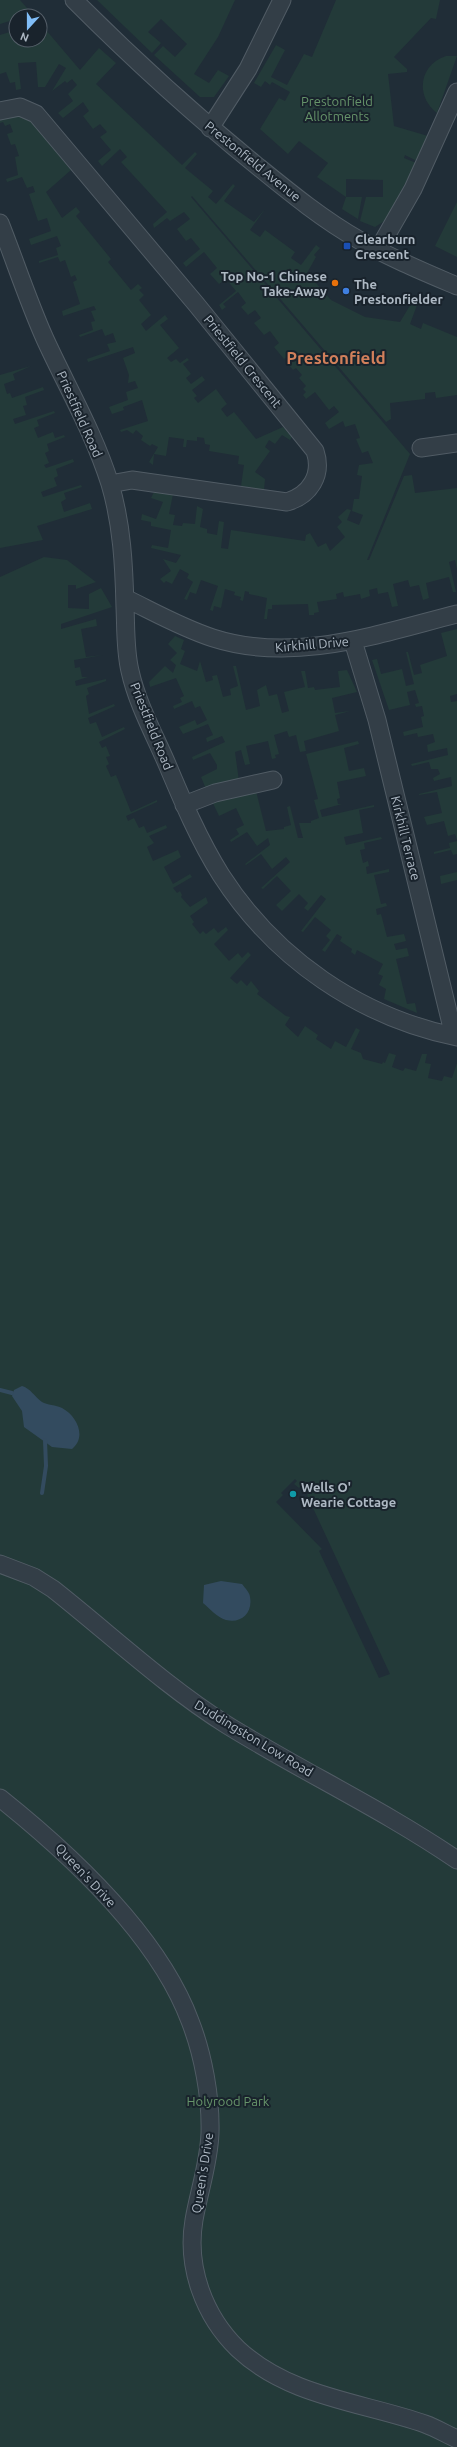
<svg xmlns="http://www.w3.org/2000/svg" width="457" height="2447" font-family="Ubuntu,sans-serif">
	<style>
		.green { fill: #233a39; fill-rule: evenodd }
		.water { fill: #334b5f }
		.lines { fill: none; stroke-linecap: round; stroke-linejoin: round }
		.stream { stroke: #334b5f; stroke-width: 4 }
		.minor-casing { stroke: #515c65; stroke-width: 19 }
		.minor { stroke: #333e47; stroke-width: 17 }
		.transit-dot { fill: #1a4fb4; stroke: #19232c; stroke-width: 1.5 }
		.food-dot { fill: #e8710a; stroke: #19232c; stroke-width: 1.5 }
		.shop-dot { fill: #3f7fe0; stroke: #19232c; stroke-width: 1.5 }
		.culture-dot { fill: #0f9aa8; stroke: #19232c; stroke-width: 1.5 }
		.labels { text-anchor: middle; stroke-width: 4; stroke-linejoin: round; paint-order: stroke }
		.park-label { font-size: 13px; fill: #66946a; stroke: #19232c }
		.street-label { font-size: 13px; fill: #aeb9c4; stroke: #19232c }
		.poi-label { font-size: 13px; font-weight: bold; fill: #aeb9c4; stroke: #19232c; text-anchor: start }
		.district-label { font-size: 17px; font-weight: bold; fill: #d2805b; stroke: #19232c }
	</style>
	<rect width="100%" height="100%" fill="#202d37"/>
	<!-- green -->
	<path class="green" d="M0,0h20l14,16h-18v3l-16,5z
		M97,0h138l-17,37 -24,37 15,9 9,-13 11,6 -15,21h-14l-46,-42 9,-9 12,11 12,-13 -26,-25 -13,13 13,11 -9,10z
		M336,0h104l-4,19 -5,-1 -37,39 13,12v3l-19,2 6,52 34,10 -11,25 -12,-6 -1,3 12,5 -30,57 -11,7 -15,-6 6,-24h17v-17l-37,-1v18h16l-4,22 -16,-10 4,-12 -29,-20 11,-14 -29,-22 -11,13 -28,-25 19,-31 6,3 5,-9 -18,-10 -2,3 -5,-4 -4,6 -7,-4 22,-38 9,5 -14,27 16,8 17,-31 8,3z
		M40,23l40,47 19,-22 17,15 -20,21 86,81 13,-13 2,2 -12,14 28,23 -5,6 8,7 17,-20 2,2 -11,15 30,21 11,-13 -15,21 10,7 5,-7 30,22 -4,6 10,7 15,-20 4,3 -6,7 2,2 -9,16 24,27 34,17 35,5 14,-23 3,6 -7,19 11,5 2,-6 34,14v58l-21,3 -1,-6 -10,1v6l-35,4 1,16 -5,3 -194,-226 -1,1 219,257 -43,106h2l35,-84 8,-1 3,18 42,-5v81l-2,-9 -6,2 7,30h-3l-4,-15 -23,6 3,15 -6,2 -4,-15 -9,2 -2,-7 -15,4 5,22 -6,1 -4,-15 -10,2 -1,-6 -8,2 1,6 -9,3 -1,-5 -16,3 -1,-5 -7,2 1,5 -20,3 2,10 -5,1v2h-5l-1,-11 -36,1v4h-4l-1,10h-3l3,-21 -18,-4v-2l-4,-1 -2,10 -3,-1 1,-3 -7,-2 1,-3 -10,-3 -4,19 -7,-2 -1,5 -3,-1 8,-24 -17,-6 -5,14 -6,-2 -3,8 -3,-1 9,-17 -6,-4 2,-4 -9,-5 -8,15 -6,-3 -2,2 -4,-4 11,-8 -8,-12 13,4 5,-8 -30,-7 1,-3 16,3 3,-18 -20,-4v-4l-10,-2 1,-6 14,5 7,-17 -12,-4 3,-6 19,2 -4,20 6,1 -2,10 9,1 1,-3 12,1 2,-18 6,3 -3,18 7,2v4l10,2 2,-14 5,1 -3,26 7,1 3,-19 74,11 1,-6 4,-2 8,14 8,-4 4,8 15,-14 -8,-10 5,-5 -4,-5 9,-8 4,1 -4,10 12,5 4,-10 -11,-4 2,-12h5l3,-23 -5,-1 2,-10 14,-2 -5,-12 -6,2 -6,-14 4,-1 -5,-14 -10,3 -2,-6 -14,8 -4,-6 14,-11 -5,-6 -5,4 -14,-18 -9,7 -3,-4 3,-3 -3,-3 3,-3 -7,-8 3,-3 -6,-7 -3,2 -6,-7 3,-3 -2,-4 -4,3 -10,-12 5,-4 -9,-12 -6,4 -10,-12 7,-5 -6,-8 -7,5 -7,-8 5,-4 -8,-11 -15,12 3,3 -4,3 -3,-5 17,-14 -10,-12 -7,5 -9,-10 7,-6 -13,-16 -18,15 -3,-4 17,-14 -9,-11 -5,3 -9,-12 13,-10 -6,-7 -14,9 -3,-3 -13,10 -1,-4 14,-12 -46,-50 6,-5 -7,-8 -18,17 -4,-5 13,-11 -11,-13 7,-5 -7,-8 -7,5 -10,-13 6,-5 -6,-9 -20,16 -5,-5 15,-12 -5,-7 9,-9 -5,-6 -5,4 -2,-2 -13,10 14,-23 -7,-4 -14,23h-7l-2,-25 -18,1 3,26 -5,1 -1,-8 -5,1 -4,-11 -6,2v-39l16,-5v10h24z
		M446,56h11l-20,57c-22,-17 -18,-48 9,-57z
		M17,115l13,5 41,50 -25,22 16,26 14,-11 4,5 -4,4 35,43 -3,3 23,28 7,-6 4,4 -3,2 5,5 -5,5 12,15 -10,9 5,7 19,-16 3,4 -8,6 19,23 -12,10 4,4 5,-3 4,4 7,-5 2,2 -6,4 8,10 -5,4 5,6 11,-8 3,4 -13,10 5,6 -3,2 4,5 18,-14 11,15 -6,5 6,8 7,-5 22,27 27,-12 9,10 -2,3 -8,-5 -7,9 -6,-4 -4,7 5,4 -15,21 10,7 -1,11 -23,-4 3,-21 -6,-1 1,-8 -30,-5 1,-6 -5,-1 -1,-6 -7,-1v4l-10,-1 -1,7h-3l1,-8 -15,-2 -3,19 -12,-2 -1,11 -4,-3 9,-15 -6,-3 -2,2 -9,-6 2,-4 -7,-6 -3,4 -6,-4 -6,2 -1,-2 28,-9 -6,-21 -19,7 1,3 -12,4 -3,-7 19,-7 -2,-8 12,-4 -3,-7 -7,2 1,-8 -6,-17 12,-5 -2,-6 -45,15 -1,-3 23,-8 -3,-7 9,-2 -3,-9 -8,3 -3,-7 -22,8 -1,-2 14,-5 -2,-8 4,-1 -4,-10 5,-1 -2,-4 -31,10 -1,-5 18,-7 -7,-22 4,-2 -2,-5 -4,2 -6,-17 -5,2 -2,-5 -19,6v-2l19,-6 -2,-7 5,-2 -4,-10 -26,9 -2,-6 22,-8 -4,-13 -9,3 -9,-27 6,-2 -2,-6 -6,2 -5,-11 -15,5 -1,-3 12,-4 -3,-18 4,-1 -4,-12 -4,1 -4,-11 6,-2 -3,-8 -5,2 -2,-4 -3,1v-4z
		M457,202v55l-22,-11z
		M31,366l-18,8 2,6 -11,4 3,10 3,-1 2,5 31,-11 1,3 -19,7 2,8 -4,1 3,9 -13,4 2,5 39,-13 1,2 -18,7 2,6 -5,2 4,10 15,-6 2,6 9,-3 1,2 -18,7 2,7 -4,2 4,10 -5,2 2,3 27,-9 1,3 -18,7 2,7 -4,2 3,8 -16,6 2,5 38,-12 1,2 -18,6 2,6 -5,3 3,10 26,-9 2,6 -55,17 6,14 -43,8v-173z
		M44,557l23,3 29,22 -20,7v-4h-8v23l21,1v-15l12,-6 11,19 -51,17v5l35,-10 1,7 -16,3 5,28 17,-2 -29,5 1,8 5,-1 2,10h6l-13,4 1,5 30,-7v2l-19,7 2,6 -3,2 3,18 25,-10 1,2 -27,12 2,6 6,-2 6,15 22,-10 1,2 -26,13 3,6 4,-2 4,10 -4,1 3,7 -3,2 5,11 5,-2 15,37 26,-12v2l-31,14 2,5 6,-3 5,10 5,-2 3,7 19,-8 1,3 -18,8 5,7 -7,4 6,14 25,-11 3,7 -17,10 9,17 17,-10 2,3 -19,11 4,5 3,-2 2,4 -1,2 9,10 16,-10 2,6 -18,13 4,6 -2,2 8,10 3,-3 3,3 8,-6 4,5 8,-6 2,3 -14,14 15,17 9,-8 4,5 6,-6 3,3 -21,23 7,6 4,-4 6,6 4,-5 8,10 -2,3 29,22 4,1 -5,8 13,12 7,-11 13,9 -2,4 15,10 4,-8 11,6 10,-19 4,2 -9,19 10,4 2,6 19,5 1,-2 2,1 4,-10 7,2 -4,12 11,4 2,-3 11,3 6,-17h5l-2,9 6,1 -3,14 14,3 2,-5 8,2 5,-15v1384h-457v-1870zM295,1479l2,2 -3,3 5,4 5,-6 8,7 -5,6 83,179 -11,4 -60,-127 3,-2 -46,-47 7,-7 -2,-2z
		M457,629v65l-7,2 1,6 6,-1v139l-2,-6 -7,2 -4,-15 -17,4 -3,-8 18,-4 -5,-21 -18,3v-1l33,-8 -1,-9 -17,4 -1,-3 7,-4 -2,-5h-7l-2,-7 -17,4 -1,-2 37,-9 -1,-7 -19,4 -1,-7 8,-3 -2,-8 -15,3 -1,-4 -13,3 -1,-4 20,-5 -2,-10 3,-1 -2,-10 -6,1 -1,-3 4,-1 -4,-13 -8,2 3,13 -21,5 -17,-50 5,-1 4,15 21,-5 4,17 8,-2 -8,-32h2l6,23 8,-2 -2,-8 27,-9 -6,-23z
		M175,636l9,4 -3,9 4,2 -5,13 17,7 3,-10 6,21 7,-2 -1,-4 5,-1 6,22 8,-2 -1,-6 8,-3 -5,-20h3l10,44 14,-4 -3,-16 9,-5 3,11 8,-2 5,19 7,-2 -5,-19 21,-5 -4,-16h4l3,17 6,-1 1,3 25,-3 -2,-16 9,-1 10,22 -25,6 3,15 15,-2 -15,4 4,16 -35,10 2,10 -6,1 -4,-17 -7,2 -2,-6 -13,4 5,19 -4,1 1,3 -4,1 -4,-18 -22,5 4,18 -5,1 -4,-15 -6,2 4,29 -33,8 -5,-12 16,-8v-4l-7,-12 -17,7 -1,-3 33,-15 -3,-6 -15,6 -1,-4 7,-3 -5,-11 -25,10 -4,-7 16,-7 2,5 10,-5 -7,-14 -5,2 -3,-7 -18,8 -1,-3 9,-4 -2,-4 4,-2 -8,-18 -26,9 -1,-5 16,-16 8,7 3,-8 -6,-5 7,-7 -9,-9z
		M358,741l1,3 -15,4 5,23 15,-3 2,8 -29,6 3,16 -3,1 1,5h4l-22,6 2,7 52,-12v2l-15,3 4,23 -19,4 2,8 35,-8 1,2 -18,4 1,6 -5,1 3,13 5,-2 1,5 -3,1 1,7 22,-5v3l-15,3 7,29 5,-1 1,3 -11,3 1,6 4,-1 6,23 17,-3 2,7 -12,3 2,6 11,-2 2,8 -13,3 11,45 8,-1 2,10 -33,-14 2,-10 -7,-4 4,-9 -5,-2 5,-10 -26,-14 -2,5 -4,-3 1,-3 -12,-8 2,-4 -5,-3 -12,18 -3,-2 8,-10 -4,-4 5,-6 -16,-13 -12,15 -2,-1 25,-32 -5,-4 -13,16 -4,-3 4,-5 -9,-9 -17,17 -6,-6 15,-14 -14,-15 -14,13 -2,-1 29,-26 -4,-5 -14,12 -11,-15 -15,11 -1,-1 25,-19 -2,-7 -11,8 -10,-14 -16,10 -1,-2 9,-6 -3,-5 8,-4 -8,-17 -17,8 -7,-15 44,-10 10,40 18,-2v-2l7,-2 -4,-18 3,-1 8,32h5l-4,-15h12v-2l8,-3 -5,-18 4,-1 -12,-45z
		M457,841v13l-4,1 -2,-5 -17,4v-2l16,-4 -1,-5z
		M457,872v8l-16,4 -1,-8z"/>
	<!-- water -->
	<path class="water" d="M22,1386c8,2 13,11 20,16 5,3 14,3 20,6 15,8 25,29 10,41l-20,-2 -28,-20 -2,-16 -10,-15 2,-6z
		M221,1581l21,3c3,4 8,9 8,13 3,16 -9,27 -24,23 -9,-3 -16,-11 -23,-17l1,-18z"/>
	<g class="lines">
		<!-- stream -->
		<path class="stream" d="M0,1390l12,3
			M42,1493l4,-27 -1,-26"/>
		<defs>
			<path id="minor" d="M74,0c58,58 118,113 182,165 32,26 66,54 103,75 31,18 65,32 98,46
				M0,111l20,-4 16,7 160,190 119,147c8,24 -5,44 -28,51l-155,-22 -22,4
				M210,128l38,-59 34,-69
				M0,223c15,38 28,78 45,116 22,48 49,94 65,145 12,40 14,82 15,123 1,21 0,43 5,64 7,32 24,63 37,93 16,38 32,76 54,111 54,84 139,142 236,162
				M378,250l35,-61 44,-97
				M421,448l36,-5
				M125,598c29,14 57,30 88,40 81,26 165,-4 244,-24
				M353,641l24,79 77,316
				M184,805l31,-12 58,-13
				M0,1564l34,13 19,12c57,45 112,97 174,136 76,47 157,85 230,135
				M0,1798c70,56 158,137 190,223 13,33 21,76 20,112 -1,30 -11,58 -16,87 -8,47 10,96 44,129 51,48 124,53 187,75 11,4 21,10 32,15"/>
		</defs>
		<!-- minor casing -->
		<use href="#minor" class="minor-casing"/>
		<!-- minor -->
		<use href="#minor" class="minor"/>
	</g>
	<!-- markers -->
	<rect class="transit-dot" x="343" y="242" width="8" height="8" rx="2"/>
	<circle class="food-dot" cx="335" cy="283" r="4"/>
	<circle class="shop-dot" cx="346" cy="291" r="4"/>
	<circle class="culture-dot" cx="293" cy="1494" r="4"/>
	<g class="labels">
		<!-- park labels -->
		<g class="park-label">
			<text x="337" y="106">Prestonfield<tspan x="337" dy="15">Allotments</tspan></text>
			<text x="228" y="2106">Holyrood Park</text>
		</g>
		<!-- street labels -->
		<g class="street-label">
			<text transform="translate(253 161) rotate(39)" y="5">Prestonfield Avenue</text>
			<text transform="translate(243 361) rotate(51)" y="5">Priestfield Crescent</text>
			<text transform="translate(80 414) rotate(66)" y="5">Priestfield Road</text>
			<text transform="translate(312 644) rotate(-5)" y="5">Kirkhill Drive</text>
			<text transform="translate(152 726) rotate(68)" y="5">Priestfield Road</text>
			<text transform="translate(406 838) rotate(76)" y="5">Kirkhill Terrace</text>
			<text transform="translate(254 1738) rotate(31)" y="5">Duddingston Low Road</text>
			<text transform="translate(86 1875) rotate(47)" y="5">Queen's Drive</text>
			<text transform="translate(202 2173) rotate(-81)" y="5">Queen's Drive</text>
		</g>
		<!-- poi labels -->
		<g class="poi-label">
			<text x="355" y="244">Clearburn<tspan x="355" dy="15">Crescent</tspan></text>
			<text x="327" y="281" text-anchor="end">Top No-1 Chinese<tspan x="327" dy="15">Take-Away</tspan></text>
			<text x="354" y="289">The<tspan x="354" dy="15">Prestonfielder</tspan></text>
			<text x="301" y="1492">Wells O'<tspan x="301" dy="15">Wearie Cottage</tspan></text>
		</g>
		<!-- district labels -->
		<g class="district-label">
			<text x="336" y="364">Prestonfield</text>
		</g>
	</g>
	<!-- north arrow -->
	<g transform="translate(28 28) rotate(201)"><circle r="19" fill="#19232c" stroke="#555f69"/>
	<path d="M0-3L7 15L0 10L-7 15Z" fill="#80bdf7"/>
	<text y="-6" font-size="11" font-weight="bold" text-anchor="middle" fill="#aeb9c4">N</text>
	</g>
</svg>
